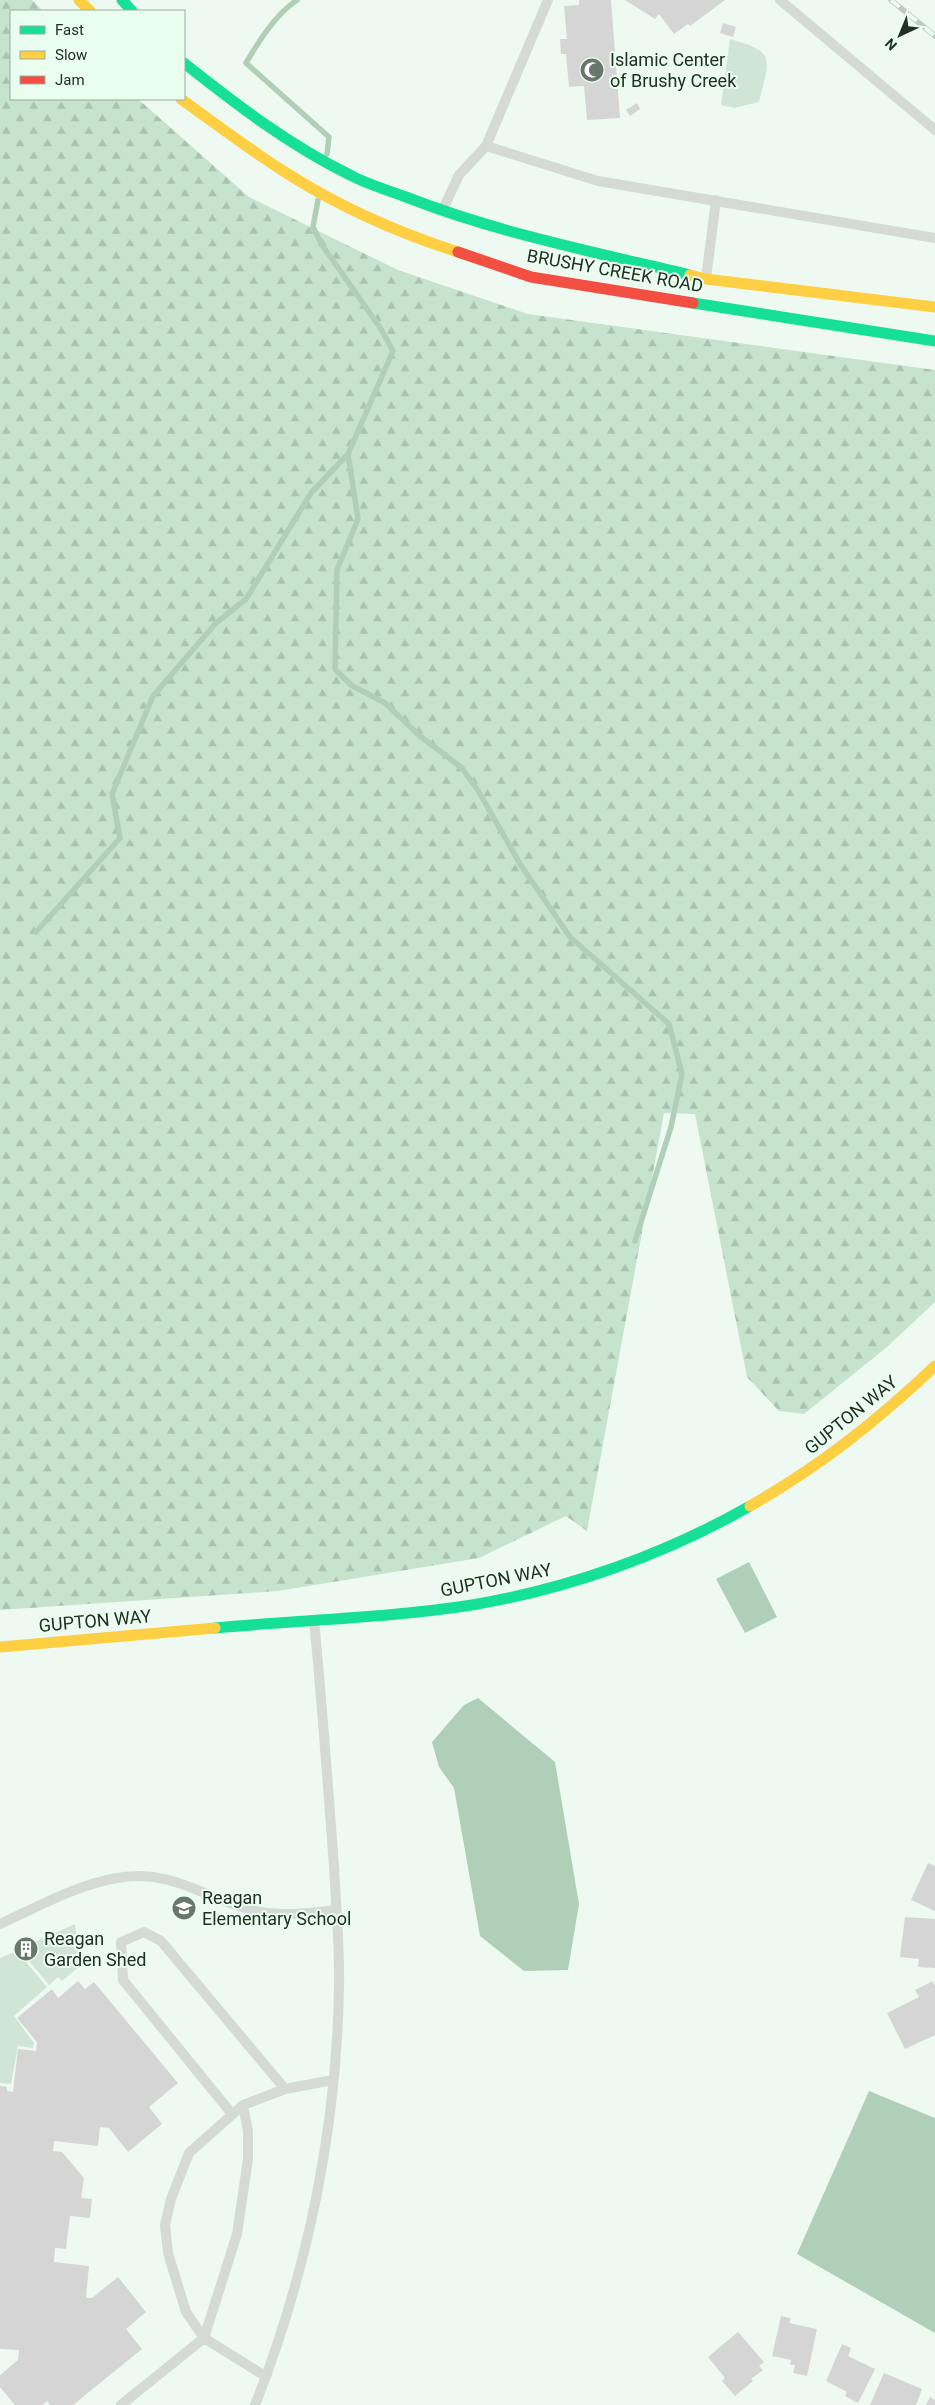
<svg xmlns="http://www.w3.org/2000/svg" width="935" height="2405" font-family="Roboto,sans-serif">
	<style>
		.green { fill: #d1e5d6 }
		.forest { fill: url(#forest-firs) }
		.water { fill: #afcfb8 }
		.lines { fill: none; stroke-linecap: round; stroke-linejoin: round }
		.stream { stroke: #afcfb8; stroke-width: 5.5 }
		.building { fill: #d5d5d6 }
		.lane { stroke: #d6dad7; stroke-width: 10 }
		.fast { stroke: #16e098; stroke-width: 11 }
		.slow { stroke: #ffcf43; stroke-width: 11 }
		.jam { stroke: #f24e42; stroke-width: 11 }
		.rail-casing { stroke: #c4c8c5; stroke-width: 5.5 }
		.rail { stroke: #eafeef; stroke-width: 4; stroke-dasharray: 11; stroke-linecap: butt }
		.labels { text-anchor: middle; stroke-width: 4; stroke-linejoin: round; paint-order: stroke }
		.poi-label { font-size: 18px; fill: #222f25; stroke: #eafeef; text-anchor: start }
		.street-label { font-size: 18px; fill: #222f25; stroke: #eafeef }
	</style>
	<defs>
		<pattern id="forest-firs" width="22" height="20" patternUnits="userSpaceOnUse" patternTransform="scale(1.25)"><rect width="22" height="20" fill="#c6e3ce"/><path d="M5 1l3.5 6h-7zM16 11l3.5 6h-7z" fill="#aac3b1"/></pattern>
	</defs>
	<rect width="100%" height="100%" fill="#eefaf1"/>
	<!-- green -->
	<path class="green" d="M730,39c48,13 39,20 29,63l-25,6 -13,-3z
		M75,1924l5,42 -18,15 -4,-4 -9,8 -30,-36z
		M17,1951l30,36 -33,29 20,27 -1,5 -15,-2 -7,38 -11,-1v-125z"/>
	<!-- forest -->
	<path class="forest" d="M0,0h32l11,11h-32v88h127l111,98 149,73 130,44 407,56v932l-48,45 -83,67 -25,-3 -32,-34 -52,-263 -31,-1 -77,418 -21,-15 -87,42 -201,33 -278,19z"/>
	<!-- water -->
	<path class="water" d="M749,1562l28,55 -32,16 -29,-54z
		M478,1698l77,64 24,142 -11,66 -44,1 -44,-35 -26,-148 -15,-21 -7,-25 32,-37z
		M869,2091l66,27v215l-138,-79z"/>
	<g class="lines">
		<!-- stream -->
		<path class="stream" d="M297,0c-22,15 -38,41 -51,63l83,74 -2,17
			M348,454l10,65 -21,51 -2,99 16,16 34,18 35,33 42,32 17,24 41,72 50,73 99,87 13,50 -11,53 -36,114
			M36,932l84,-94 -8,-44 41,-98 63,-73 30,-24 65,-106 37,-39 45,-103 -12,-22 -59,-84 -9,-18 5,-27"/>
	</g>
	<!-- building -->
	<path class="building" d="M579,0h32l9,118 -33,2 -3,-34 -15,1 -3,-33h-5l-1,-15h7l-3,-33 15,-1z
		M625,0h100l-35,26 -2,-2 -14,10 -15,-20 -4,5z
		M723,23l13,4 -3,10 -13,-4z
		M637,103l3,6 -10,7 -4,-6z
		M928,1863l7,3v45l-24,-11z
		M905,1917l30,2v49l-17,-1 1,-8 -19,-2z
		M22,1946h9v7h-9z
		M78,1981l7,8 9,-7 84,101 -29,24 13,17 -34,28 -19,-24 -9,-1 -2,19 -44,-5 -1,10 9,1 22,26 -3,20 11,1 -2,19 -20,-2 -4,33 -11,-1 -1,14 35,4 -3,32h6l26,-21 28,35 -20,17 16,20 -69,56h-23l-3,-4 -5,4h-27l-15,-18v-12l18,-15 1,-10 -19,-1v-263l7,1v4l6,1 5,-43 18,2 1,-9 -20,-24 35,-29 6,9z
		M933,1981l2,5v49l-30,14 -18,-36 32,-16 -4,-7z
		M781,2316l10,2 -2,5 28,6 -10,47 -14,-3 2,-8h-5l1,-5 -19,-4z
		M738,2332l26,30 -5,4 4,4 -12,9 2,2 -18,15 -13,-15 3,-3 -17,-21z
		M842,2344l9,4 -3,8 27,13 -17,34 -13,-7 2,-4 -21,-11z
		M884,2373l38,16 -6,16h-46z
		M930,2397l5,3v5h-9z"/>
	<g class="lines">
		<!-- lane -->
		<path class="lane" d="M780,0l155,130
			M486,146l112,35 337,57
			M443,209l16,-34 27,-29 62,-146
			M706,278l10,-78
			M0,1924c37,-17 76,-39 117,-46 52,-10 86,19 132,31 28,8 58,5 87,1
			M232,2114l-109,-134 -2,-38 23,-10 17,9 124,148
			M265,2376l-61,-38 -18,-26 -18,-59 -3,-28 6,-26 18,-46 54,-48 42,-16 48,-9
			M121,2405l83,-67 33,-104 11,-75v-28l-5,-26
			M255,2405c52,-131 82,-277 84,-418 1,-40 -3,-80 -5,-120 -6,-82 -12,-165 -20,-247"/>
		<!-- fast -->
		<path class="fast" d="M122,0l10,11
			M184,63c53,42 105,82 166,112 17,9 37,15 56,22 92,36 188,55 284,78
			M693,303l242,38
			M215,1628c86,-8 173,-10 257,-23 96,-16 194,-51 278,-99"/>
		<!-- slow -->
		<path class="slow" d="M79,0l11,11
			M181,99c35,25 70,52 107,75 52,33 111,59 170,78
			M690,275l16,4 229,28
			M750,1506c70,-40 127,-85 185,-140
			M0,1647l215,-19"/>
		<!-- jam -->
		<path class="jam" d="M458,252l73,25 162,26"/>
		<defs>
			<path id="rail" d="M891,0l44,36"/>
		</defs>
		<!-- rail casing -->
		<use href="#rail" class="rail-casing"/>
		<!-- rail -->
		<use href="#rail" class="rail"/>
	</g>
	<!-- icons -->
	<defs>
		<symbol id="mosque-disc" viewBox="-11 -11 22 22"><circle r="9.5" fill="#69766c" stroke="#eafeef"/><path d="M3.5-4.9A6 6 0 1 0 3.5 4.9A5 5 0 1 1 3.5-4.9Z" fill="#fff"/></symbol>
		<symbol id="school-disc" viewBox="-11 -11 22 22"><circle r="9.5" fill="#69766c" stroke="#eafeef"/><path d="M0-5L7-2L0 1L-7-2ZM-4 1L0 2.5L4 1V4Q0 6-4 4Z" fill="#fff"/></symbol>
		<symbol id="building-disc" viewBox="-11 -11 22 22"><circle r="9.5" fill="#69766c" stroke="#eafeef"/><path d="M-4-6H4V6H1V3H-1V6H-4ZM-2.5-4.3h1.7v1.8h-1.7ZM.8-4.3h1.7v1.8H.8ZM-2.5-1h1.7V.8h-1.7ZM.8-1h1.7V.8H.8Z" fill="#fff"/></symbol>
	</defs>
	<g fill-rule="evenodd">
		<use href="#mosque-disc" x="578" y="56" width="28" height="28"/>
		<use href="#school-disc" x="170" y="1894" width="28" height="28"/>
		<use href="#building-disc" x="12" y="1935" width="28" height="28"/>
	</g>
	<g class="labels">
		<!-- poi labels -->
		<g class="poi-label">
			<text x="610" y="66">Islamic Center<tspan x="610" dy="21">of Brushy Creek</tspan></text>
			<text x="202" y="1904">Reagan<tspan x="202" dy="21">Elementary School</tspan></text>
			<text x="44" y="1945">Reagan<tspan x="44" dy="21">Garden Shed</tspan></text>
		</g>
		<!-- street labels -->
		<g class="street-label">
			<text transform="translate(615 271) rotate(10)" y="6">BRUSHY CREEK ROAD</text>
			<text transform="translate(851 1415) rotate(-39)" y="6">GUPTON WAY</text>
			<text transform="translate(496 1580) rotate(-11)" y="6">GUPTON WAY</text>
			<text transform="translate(95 1621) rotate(-5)" y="6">GUPTON WAY</text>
		</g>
	</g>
	<!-- legend -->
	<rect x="10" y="10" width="175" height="90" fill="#eafeef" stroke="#9aab9e"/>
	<rect x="20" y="26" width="25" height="8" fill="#16e098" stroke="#9aab9e"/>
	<text x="55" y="35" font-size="15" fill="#222f25">Fast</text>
	<rect x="20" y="51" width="25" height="8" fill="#ffcf43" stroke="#9aab9e"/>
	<text x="55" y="60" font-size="15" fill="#222f25">Slow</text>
	<rect x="20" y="76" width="25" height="8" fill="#f24e42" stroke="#9aab9e"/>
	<text x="55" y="85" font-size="15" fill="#222f25">Jam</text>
	<!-- north arrow -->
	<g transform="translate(900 35) rotate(224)" stroke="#eafeef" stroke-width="4" paint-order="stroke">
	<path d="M0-4L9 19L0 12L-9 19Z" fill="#222f25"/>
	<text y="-8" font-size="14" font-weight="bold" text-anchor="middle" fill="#222f25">N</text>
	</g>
</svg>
